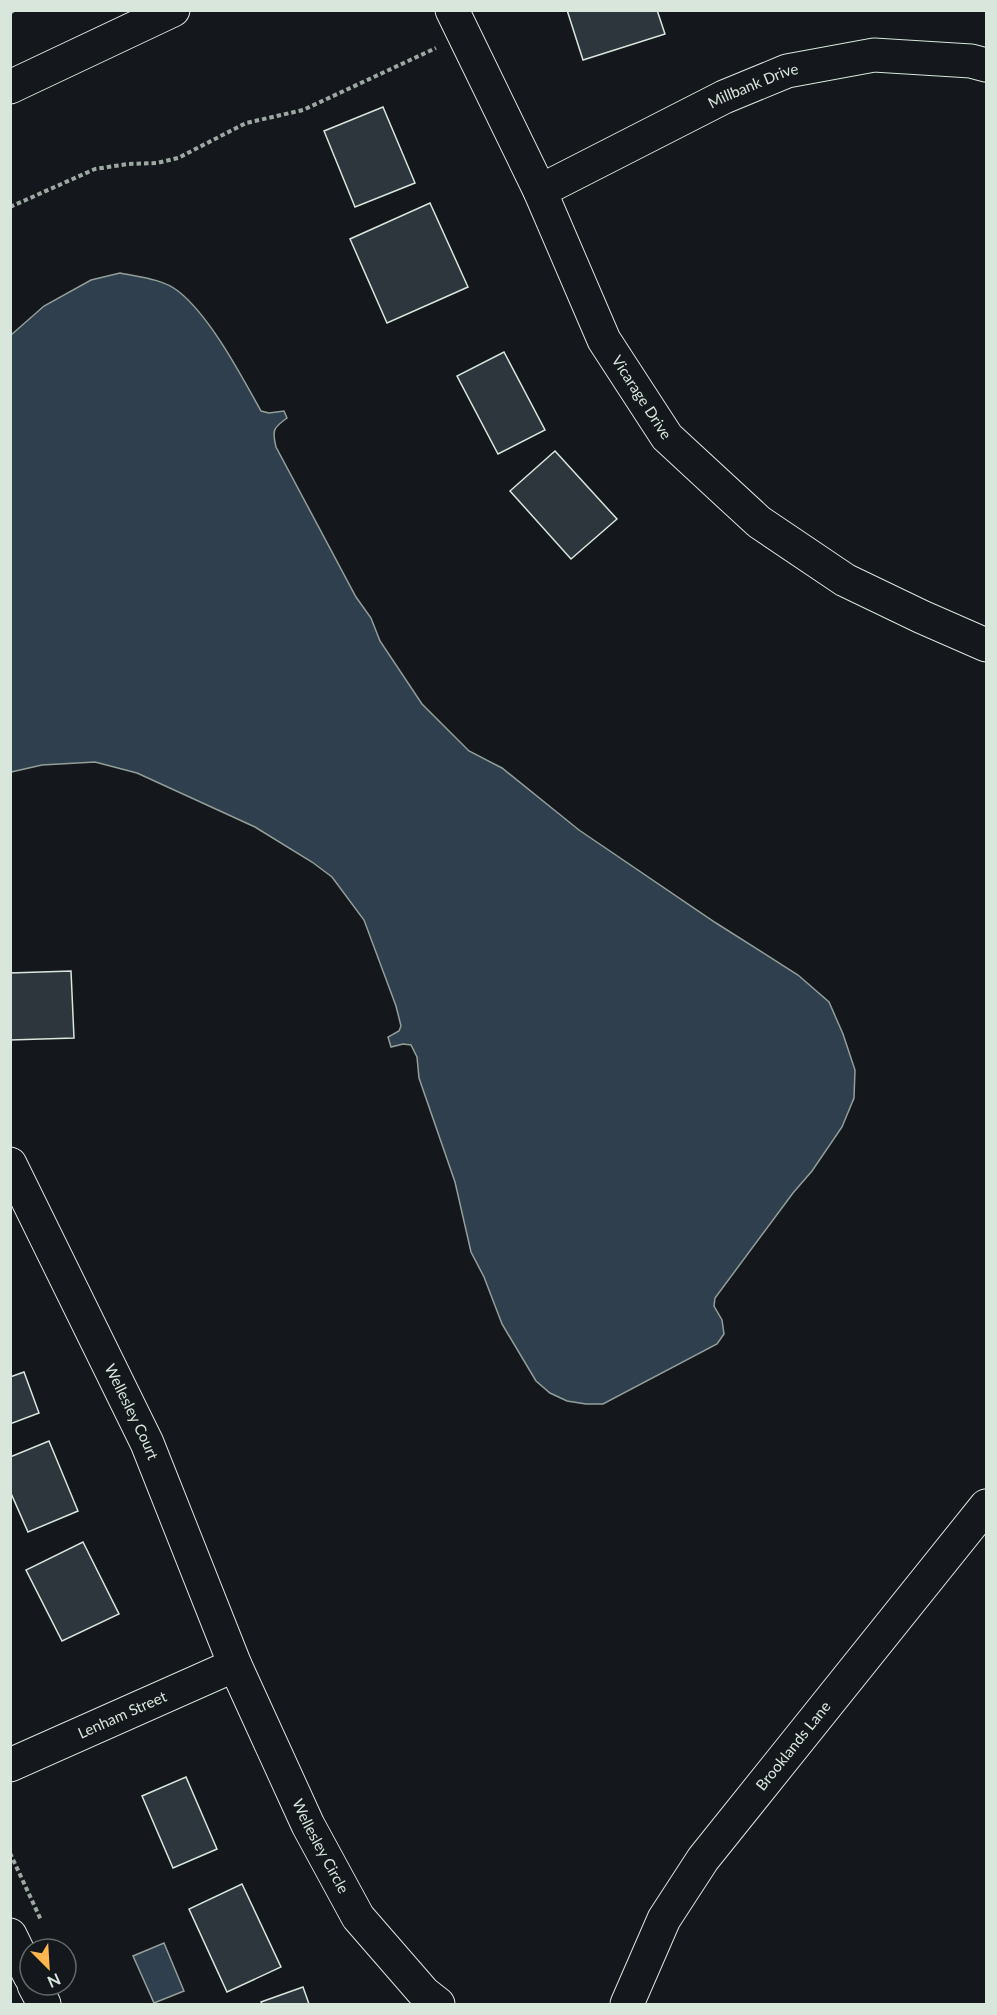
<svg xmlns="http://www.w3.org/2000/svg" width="997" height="2015" font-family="Lato,sans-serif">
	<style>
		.water { fill: #2f3f4d; stroke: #939e99; stroke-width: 1.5 }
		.building { fill: #2c363c; stroke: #d8e6dc; stroke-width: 1.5 }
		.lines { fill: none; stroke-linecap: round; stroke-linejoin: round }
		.minor-casing { stroke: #d8e6dc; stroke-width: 35 }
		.path { stroke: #9da8a2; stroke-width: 4; stroke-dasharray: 4.5 3; stroke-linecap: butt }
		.minor { stroke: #14181c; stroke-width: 33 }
		.labels { text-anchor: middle; stroke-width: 4.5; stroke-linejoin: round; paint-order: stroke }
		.street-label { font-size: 15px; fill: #d8e6dc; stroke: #14181c }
	</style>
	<rect width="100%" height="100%" fill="#14181c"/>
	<!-- water -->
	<path class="water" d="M120,273c19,4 43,6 58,18 32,25 63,84 83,120l8,2 15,-2 3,7c-14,10 -15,12 -11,29l80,150 15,21 9,23 42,63 47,47 33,17 77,62 137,93 82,52 31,27 14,32 12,36 -1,28 -12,29 -30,44 -19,22 -78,105 -1,8 8,14 2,14 -7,10 -114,60h-17l-19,-3 -17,-8 -14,-12 -34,-57 -18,-47 -13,-25 -16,-70 -36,-104 -2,-21 -6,-12 -8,-1 -12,3 -3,-10 11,-6 2,-5 -5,-20 -32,-86 -32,-43 -20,-15 -57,-35 -118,-54 -42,-11 -53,3 -31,7v-437l33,-29 47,-26z
		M164,1943l20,48 -30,12 -21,-47z"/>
	<!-- building -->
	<path class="building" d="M567,10h90l8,24 -82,26z
		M383,107l32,76 -60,24 -31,-76z
		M430,203l38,84 -81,36 -37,-84z
		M504,352l41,78 -47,24 -41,-78z
		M555,451l62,68 -46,40 -61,-68z
		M71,971l3,67 -64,2v-67z
		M24,1372l15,41 -29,11v-47z
		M49,1441l29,70 -50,21 -18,-41v-34z
		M83,1542l36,72 -57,27 -36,-71z
		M186,1777l31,72 -44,19 -31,-72z
		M242,1884l39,83 -54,25 -38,-83z
		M303,1987l6,17h-47l-1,-2z"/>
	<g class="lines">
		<defs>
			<g id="minor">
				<path id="s1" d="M452,10l88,181 64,149 63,97 92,85 86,58 77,37 64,28"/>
				<path d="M10,87l163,-77"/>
				<path id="s2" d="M540,191l184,-94 63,-26 87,-16 97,6 15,4"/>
				<path id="s3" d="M10,1164l137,279 88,222 73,160 50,92 66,76 14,11"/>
				<path id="s4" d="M10,1765l225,-100"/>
				<path d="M10,1935l20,41"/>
				<path d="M34,1985l10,19"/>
				<path id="s5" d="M627,2004l37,-85 39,-60 283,-353"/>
			</g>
		</defs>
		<!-- minor casing -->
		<use href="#minor" class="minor-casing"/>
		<!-- path -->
		<path class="path" d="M10,13l4,-3
			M10,207l85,-38 33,-5 29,-1 21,-5 68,-35 57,-13 133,-62
			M10,1853l31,67"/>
		<!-- minor -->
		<use href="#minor" class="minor"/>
	</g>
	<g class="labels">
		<!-- street labels -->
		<g class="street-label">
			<text dy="5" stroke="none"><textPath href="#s2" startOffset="238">Millbank Drive</textPath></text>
			<text dy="5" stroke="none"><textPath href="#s1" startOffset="432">Vicarage Drive</textPath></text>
			<text dy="5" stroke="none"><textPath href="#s3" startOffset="276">Wellesley Court</textPath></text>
			<text dy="5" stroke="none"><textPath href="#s4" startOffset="123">Lenham Street</textPath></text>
			<text dy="5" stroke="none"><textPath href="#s5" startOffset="309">Brooklands Lane</textPath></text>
			<text dy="5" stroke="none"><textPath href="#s3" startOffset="750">Wellesley Circle</textPath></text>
		</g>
	</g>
	<!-- border -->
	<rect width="997" height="2015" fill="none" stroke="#d8e6dc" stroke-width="24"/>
	<!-- north arrow -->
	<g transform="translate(48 1967) rotate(156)"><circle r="28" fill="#14181c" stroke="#626a69" stroke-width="1.5"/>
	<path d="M0-4.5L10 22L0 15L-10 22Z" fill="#ffb74d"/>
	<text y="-9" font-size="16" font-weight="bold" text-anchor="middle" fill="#d8e6dc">N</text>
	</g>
</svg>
